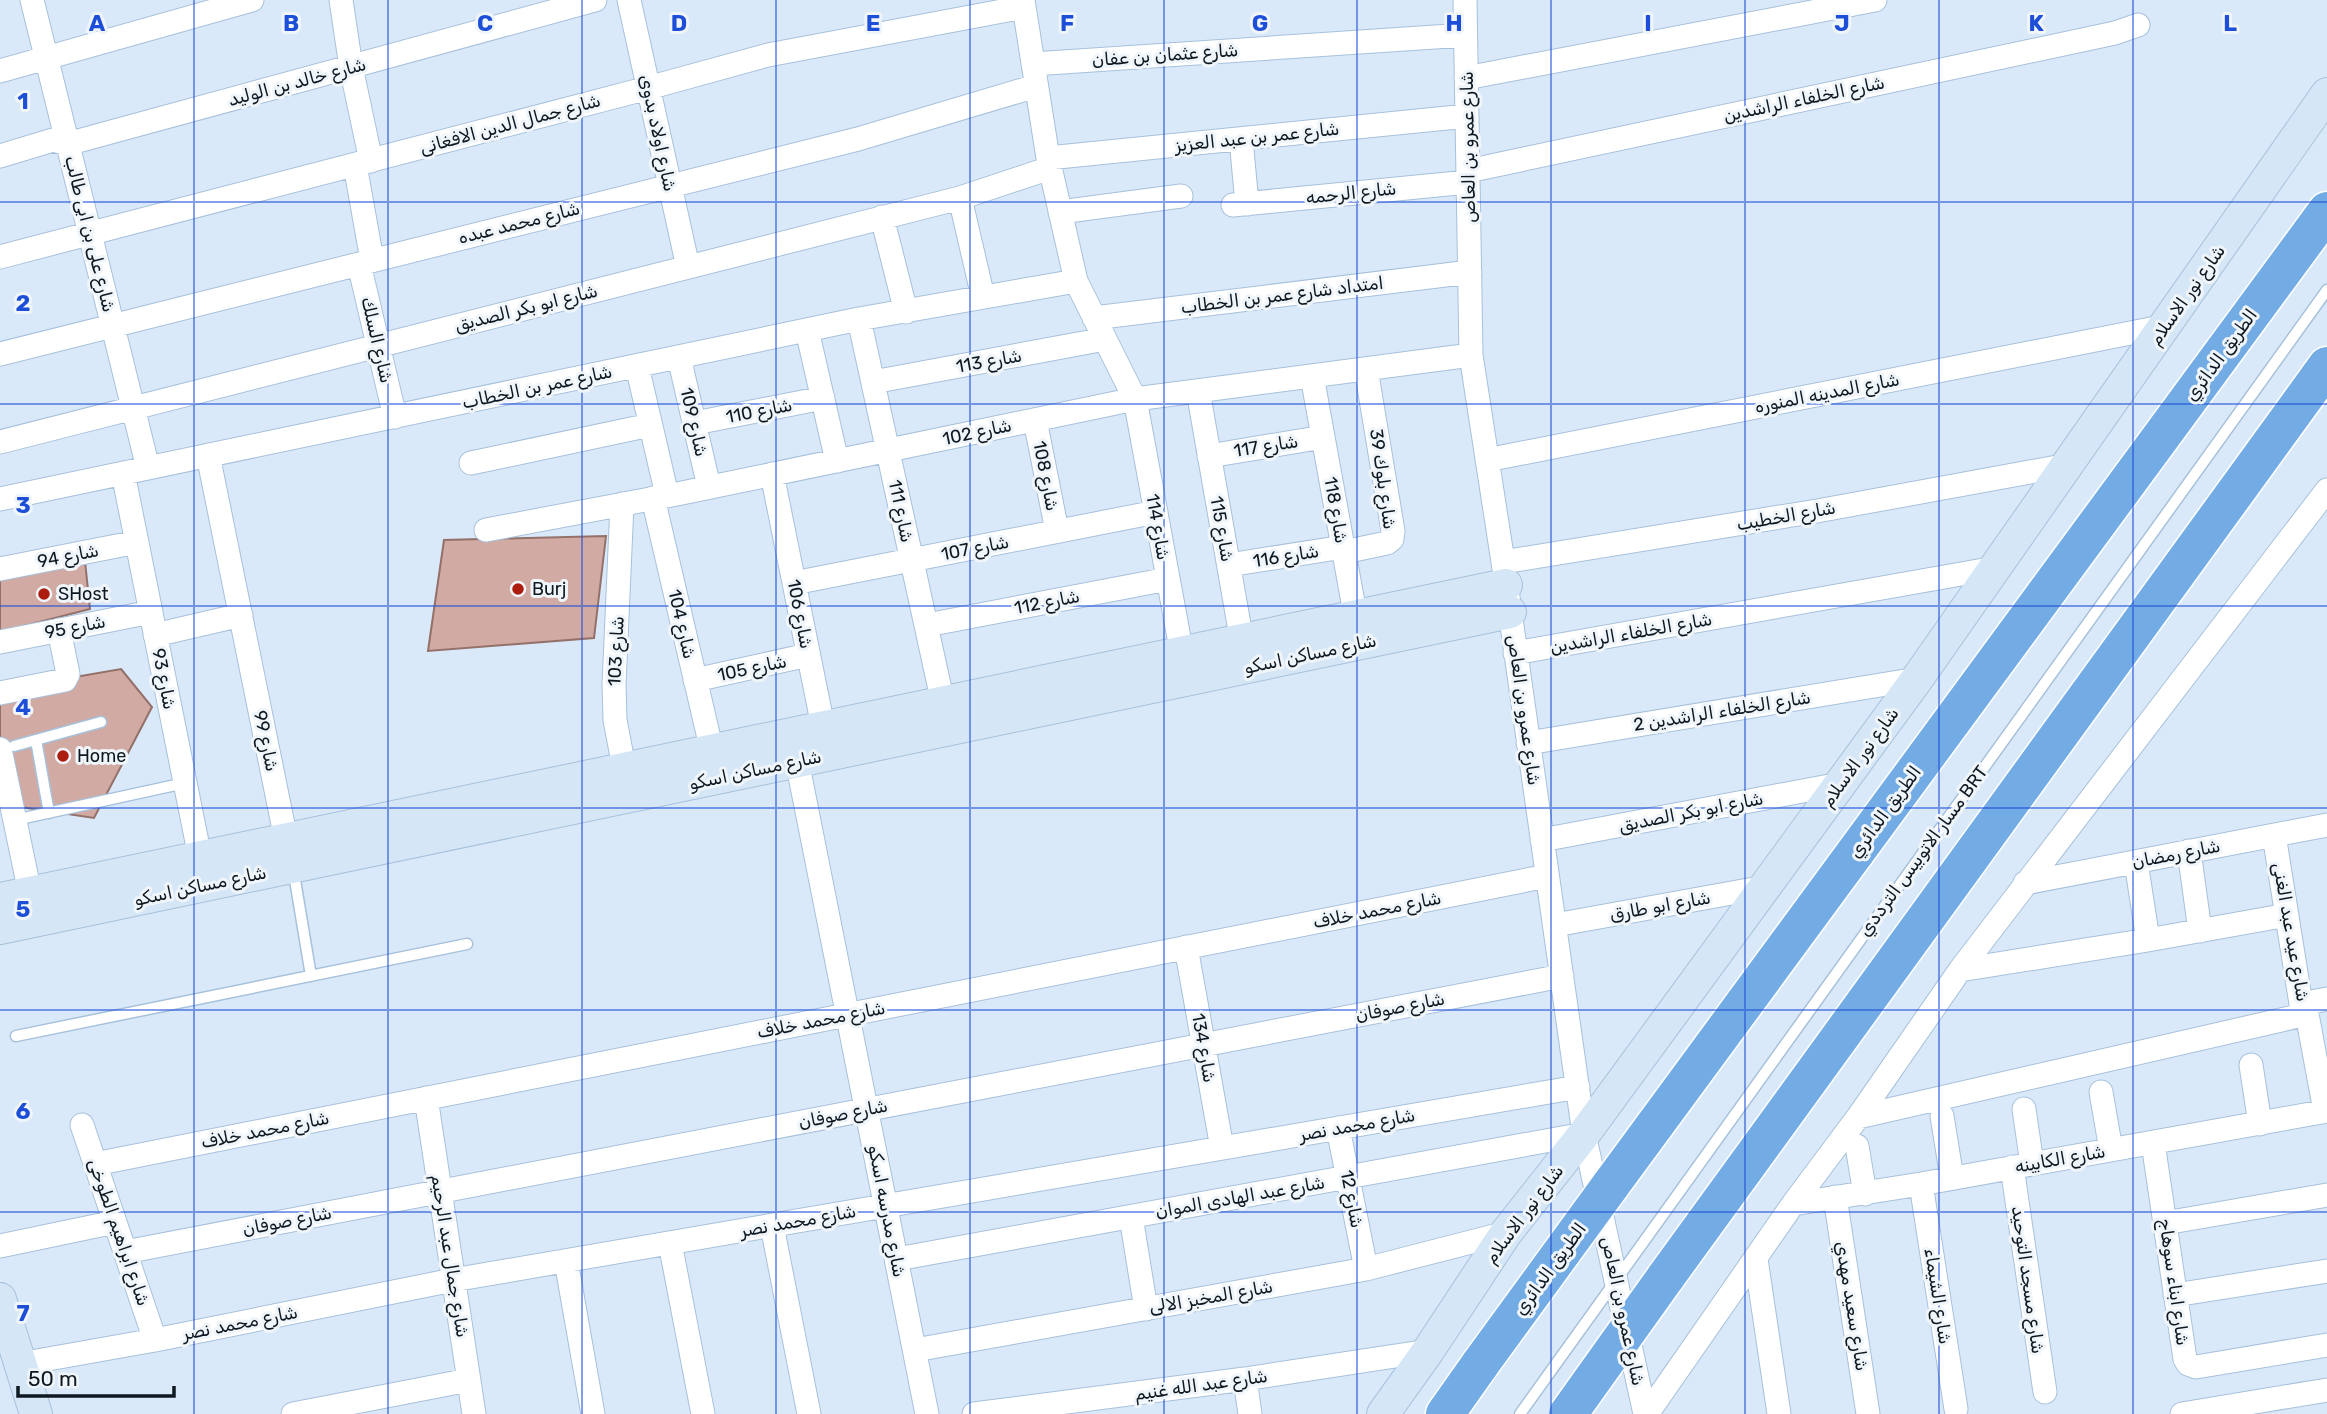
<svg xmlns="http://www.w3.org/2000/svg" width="2327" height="1414" font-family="Rubik,'Noto Sans Arabic',sans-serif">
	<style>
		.building { fill: #d1aaa3; stroke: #937069; stroke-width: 2 }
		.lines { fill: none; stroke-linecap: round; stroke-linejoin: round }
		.lane-casing { stroke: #a7c1db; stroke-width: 13 }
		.street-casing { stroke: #a7c1db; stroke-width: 25 }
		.secondary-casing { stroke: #a7c1db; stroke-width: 34 }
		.highway-casing { stroke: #fff; stroke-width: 41 }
		.lane { stroke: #fff; stroke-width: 10 }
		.street { stroke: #fff; stroke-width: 23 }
		.secondary { stroke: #d5e6f7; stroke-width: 32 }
		.highway { stroke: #73ace4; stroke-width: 38 }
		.highway-bridge-casing { stroke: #fff; stroke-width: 41; stroke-linecap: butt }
		.highway-bridge { stroke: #73ace4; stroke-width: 38 }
		.grid { fill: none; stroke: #1d4ed8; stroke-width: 2; stroke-opacity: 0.55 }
		.poi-dot { fill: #ad1d0f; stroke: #f0f5fa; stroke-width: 2.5 }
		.labels { text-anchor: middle; stroke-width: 6; stroke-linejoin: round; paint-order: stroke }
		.street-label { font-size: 18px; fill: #0e1821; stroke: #f0f5fa }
		.poi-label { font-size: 18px; fill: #0e1821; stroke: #f0f5fa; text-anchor: start }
		.grid-label { font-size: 23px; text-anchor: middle; font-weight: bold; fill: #1d4ed8; stroke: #f0f5fa; stroke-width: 6; stroke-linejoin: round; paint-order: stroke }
	</style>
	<rect width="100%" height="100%" fill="#d9e9f9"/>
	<!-- building -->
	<path class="building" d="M606,536l-12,102 -166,13 16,-111z
		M85,561l5,48 -90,23v-53z
		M121,669l31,38 -58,111 -94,-14v-114z
		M121,669l31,38 -58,111 -94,-14v-114z"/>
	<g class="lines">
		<defs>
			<path id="lane" d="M36,740l13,73
				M14,746l87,-24
				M15,820l170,-37
				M293,868l18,108
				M16,1036l451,-92
				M1520,1414l807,-1124"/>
			<path id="street" d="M32,0l116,468
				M341,0l10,67 20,94
				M629,0l59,267
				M1023,0l25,158 28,123 59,118 47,255
				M1465,0l6,355 32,207 81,572 61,280
				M1033,64l432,-29
				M0,71l252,-71
				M1466,78l409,-78
				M1241,139l6,65
				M0,156l53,-16 14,4 528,-144
				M1048,158l419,-42
				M355,165l17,95
				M1468,171l647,-138 23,-8
				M960,198l23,99
				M1233,205l235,-23
				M1060,212l121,-16
				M882,217l24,95
				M0,257l648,-169 120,-33 256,-48
				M359,264l36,153
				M1094,318l376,-46
				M859,319l84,384
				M807,330l30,131
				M0,354l858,-215 178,-53
				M679,357l30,130
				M637,366l30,129
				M1312,376l46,254
				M873,382l232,-43
				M1198,391l46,262
				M1035,420l22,111
				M695,423l128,-25
				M0,442l960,-244 90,-30
				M208,455l81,399
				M1209,456l114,-19
				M1487,460l679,-134
				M471,463l179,-38
				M123,473l80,399
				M772,474l54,267
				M653,498l59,253
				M0,499l859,-180 217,-38
				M622,504l-8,181 1,35 12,63
				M486,530l191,-36 458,-95 336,-44
				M1344,552l43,-9 5,-4 1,-8 -27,-162
				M1503,562l314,-51 251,-46
				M1229,565l114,-18
				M0,569l137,-27
				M794,583l362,-71
				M927,625l241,-46
				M155,635l86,-20
				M0,642l151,-30
				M1515,653l480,-85
				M695,680l113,-25
				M0,693l65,-13 3,-6 -9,-44
				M1528,743l389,-64
				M0,749l30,144
				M797,761l130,653
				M2274,835l27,169 6,10 18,97
				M1542,840l298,-56
				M2189,851l11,80
				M2136,862l12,78
				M2025,883l302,-58
				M1555,925l210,-38
				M1186,947l36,201
				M1960,970l188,-30 139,-25
				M2301,1004l26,-5
				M2251,1065l9,59
				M2101,1092l10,58
				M426,1098l48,316
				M2024,1109l8,55
				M1942,1116l10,62
				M1858,1117l449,-103
				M82,1125l73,215
				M1338,1128l28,141
				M2153,1143l32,216 3,5 8,3 131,-22
				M1857,1146l8,48
				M95,1164l1452,-288
				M2012,1167l33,225
				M1921,1184l35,225
				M1835,1197l33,217
				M1793,1204l128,-20 406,-73
				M1131,1217l15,92
				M2165,1223l162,-28
				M772,1226l37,188
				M670,1243l33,171
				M0,1246l115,-24
				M125,1252l1437,-276
				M897,1259l687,-125
				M1756,1259l23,155
				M566,1261l27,153
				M2175,1295l152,-24
				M915,1350l451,-81 140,-36
				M20,1364l135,-24 298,-60 1125,-193
				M1245,1379l5,35
				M293,1414l176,-34
				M974,1414l271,-35 183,-28
				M1647,1414l146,-210 65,-87 102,-147 367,-480
				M2182,1414l145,-24"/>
			<path id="secondary" d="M0,899l1506,-314
				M0,928l1510,-316
				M0,1299l36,115
				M1383,1414l45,-63 78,-118 78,-99 333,-455 410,-585"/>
			<path id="highway" d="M1610,1186l717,-975
				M1665,1278l662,-912
				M1445,1414l36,-51"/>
		</defs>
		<!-- lane casing -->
		<use href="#lane" class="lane-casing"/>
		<!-- street casing -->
		<use href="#street" class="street-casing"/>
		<!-- secondary casing -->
		<use href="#secondary" class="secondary-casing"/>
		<!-- highway casing -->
		<use href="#highway" class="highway-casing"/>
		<!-- lane -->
		<use href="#lane" class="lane"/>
		<!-- street -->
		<use href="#street" class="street"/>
		<!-- secondary -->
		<use href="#secondary" class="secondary"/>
		<!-- highway -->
		<use href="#highway" class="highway"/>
		<defs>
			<path id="highway-bridge" d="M1481,1363l129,-177
				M1568,1414l97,-136"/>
		</defs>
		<!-- highway-bridge casing -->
		<use href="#highway-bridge" class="highway-bridge-casing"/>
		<!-- highway-bridge -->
		<use href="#highway-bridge" class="highway-bridge"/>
	</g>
	<!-- grid -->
	<path class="grid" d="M194,0v1414M388,0v1414M582,0v1414M776,0v1414M970,0v1414M1164,0v1414M1357,0v1414M1551,0v1414M1745,0v1414M1939,0v1414M2133,0v1414M0,202h2327M0,404h2327M0,606h2327M0,808h2327M0,1010h2327M0,1212h2327"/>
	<!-- markers -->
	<g class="poi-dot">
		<circle cx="518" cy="589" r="7"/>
		<circle cx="44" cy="594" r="7"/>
		<circle cx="63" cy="756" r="7"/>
	</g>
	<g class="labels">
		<!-- street labels -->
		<g class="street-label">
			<text transform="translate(1165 55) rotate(-4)" y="6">شارع عثمان بن عفان</text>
			<text transform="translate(297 82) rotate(-15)" y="6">شارع خالد بن الوليد</text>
			<text transform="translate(1804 99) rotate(-12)" y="6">شارع الخلفاء الراشدين</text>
			<text transform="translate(510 124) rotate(-15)" y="6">شارع جمال الدين الافغانى</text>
			<text transform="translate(658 133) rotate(78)" y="6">شارع اولاد بدوى</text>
			<text transform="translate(1257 137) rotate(-6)" y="6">شارع عمر بن عبد العزيز</text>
			<text transform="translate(1468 147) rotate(-91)" y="6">شارع عمرو بن العاص</text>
			<text transform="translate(1351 193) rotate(-6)" y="6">شارع الرحمه</text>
			<text transform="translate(519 223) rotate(-14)" y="6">شارع محمد عبده</text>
			<text transform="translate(90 234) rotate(76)" y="6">شارع على بن ابى طالب</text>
			<text transform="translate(1282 295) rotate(-7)" y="6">امتداد شارع عمر بن الخطاب</text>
			<text transform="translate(2187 295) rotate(-55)" y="6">شارع نور الاسلام</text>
			<text transform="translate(526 308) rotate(-14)" y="6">شارع ابو بكر الصديق</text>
			<text transform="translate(377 340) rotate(77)" y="6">شارع السلك</text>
			<text transform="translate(2221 355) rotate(-54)" y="6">الطريق الدائري</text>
			<text transform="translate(989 361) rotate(-10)" y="6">شارع 113</text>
			<text transform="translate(537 387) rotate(-12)" y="6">شارع عمر بن الخطاب</text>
			<text transform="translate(1827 393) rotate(-11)" y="6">شارع المدينه المنوره</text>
			<text transform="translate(759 411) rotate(-11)" y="6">شارع 110</text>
			<text transform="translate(694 422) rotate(77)" y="6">شارع 109</text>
			<text transform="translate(977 432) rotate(-12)" y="6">شارع 102</text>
			<text transform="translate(1266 446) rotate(-9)" y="6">شارع 117</text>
			<text transform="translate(1046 476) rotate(79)" y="6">شارع 108</text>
			<text transform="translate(1383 479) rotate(82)" y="6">شارع بلوك 39</text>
			<text transform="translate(1336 510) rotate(80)" y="6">شارع 118</text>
			<text transform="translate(901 511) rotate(78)" y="6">شارع 111</text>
			<text transform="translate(1786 516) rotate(-10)" y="6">شارع الخطيب</text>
			<text transform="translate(1158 527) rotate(80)" y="6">شارع 114</text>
			<text transform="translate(1222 529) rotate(80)" y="6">شارع 115</text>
			<text transform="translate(975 548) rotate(-11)" y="6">شارع 107</text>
			<text transform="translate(68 556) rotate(-11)" y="6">شارع 94</text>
			<text transform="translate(1286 556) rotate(-9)" y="6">شارع 116</text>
			<text transform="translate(1047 602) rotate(-11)" y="6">شارع 112</text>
			<text transform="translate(800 614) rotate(79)" y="6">شارع 106</text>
			<text transform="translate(682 624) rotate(77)" y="6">شارع 104</text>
			<text transform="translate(75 627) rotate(-11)" y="6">شارع 95</text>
			<text transform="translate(1631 633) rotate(-10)" y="6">شارع الخلفاء الراشدين</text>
			<text transform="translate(616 651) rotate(-87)" y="6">شارع 103</text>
			<text transform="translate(1310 654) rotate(-12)" y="6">شارع مساكن اسكو</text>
			<text transform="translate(752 668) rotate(-12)" y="6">شارع 105</text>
			<text transform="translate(164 679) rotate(79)" y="6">شارع 93</text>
			<text transform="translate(1524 710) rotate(82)" y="6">شارع عمرو بن العاص</text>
			<text transform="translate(1722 711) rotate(-9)" y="6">شارع الخلفاء الراشدين 2</text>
			<text transform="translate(266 741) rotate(78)" y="6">شارع 99</text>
			<text transform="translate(1860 757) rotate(-54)" y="6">شارع نور الاسلام</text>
			<text transform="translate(755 770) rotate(-12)" y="6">شارع مساكن اسكو</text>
			<text transform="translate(1691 812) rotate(-11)" y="6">شارع ابو بكر الصديق</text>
			<text transform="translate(1885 812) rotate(-54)" y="6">الطريق الدائري</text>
			<text transform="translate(1923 851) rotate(-54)" y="6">مسار الاتوبيس الترددي BRT</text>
			<text transform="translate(2176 854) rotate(-11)" y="6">شارع رمضان</text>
			<text transform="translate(200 886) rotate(-12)" y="6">شارع مساكن اسكو</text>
			<text transform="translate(1660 906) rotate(-10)" y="6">شارع ابو طارق</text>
			<text transform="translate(1377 910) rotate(-11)" y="6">شارع محمد خلاف</text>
			<text transform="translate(2291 932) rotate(80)" y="6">شارع عيد عبد الغنى</text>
			<text transform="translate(1400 1007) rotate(-11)" y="6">شارع صوفان</text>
			<text transform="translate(821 1020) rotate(-11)" y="6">شارع محمد خلاف</text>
			<text transform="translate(1204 1048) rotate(80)" y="6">شارع 134</text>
			<text transform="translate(843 1114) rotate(-11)" y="6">شارع صوفان</text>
			<text transform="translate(1357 1125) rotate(-10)" y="6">شارع محمد نصر</text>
			<text transform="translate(265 1130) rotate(-11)" y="6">شارع محمد خلاف</text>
			<text transform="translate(2060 1159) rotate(-10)" y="6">شارع الكابينه</text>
			<text transform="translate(1240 1197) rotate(-10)" y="6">شارع عبد الهادى الموان</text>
			<text transform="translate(1352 1199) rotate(79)" y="6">شارع 12</text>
			<text transform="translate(887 1211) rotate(79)" y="6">شارع مدرسه اسكو</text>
			<text transform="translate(1524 1214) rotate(-53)" y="6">شارع نور الاسلام</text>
			<text transform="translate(287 1221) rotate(-11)" y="6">شارع صوفان</text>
			<text transform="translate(798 1221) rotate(-10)" y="6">شارع محمد نصر</text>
			<text transform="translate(119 1232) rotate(71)" y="6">شارع ابراهيم الطوخى</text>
			<text transform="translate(450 1256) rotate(81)" y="6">شارع جمال عبد الرحيم</text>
			<text transform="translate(1550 1269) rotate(-54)" y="6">الطريق الدائري</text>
			<text transform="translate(2028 1280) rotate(82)" y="6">شارع مسجد التوحيد</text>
			<text transform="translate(2174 1282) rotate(82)" y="6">شارع ابناء سوهاج</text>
			<text transform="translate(1938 1296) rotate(81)" y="6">شارع الشيماء</text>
			<text transform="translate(1211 1297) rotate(-10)" y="6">شارع المخبز الالى</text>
			<text transform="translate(1852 1306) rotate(81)" y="6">شارع سعيد مهدي</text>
			<text transform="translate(1623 1311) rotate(78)" y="6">شارع عمرو بن العاص</text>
			<text transform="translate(240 1323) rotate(-11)" y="6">شارع محمد نصر</text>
			<text transform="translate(1201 1385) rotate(-8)" y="6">شارع عبد الله غنيم</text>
		</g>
		<!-- poi labels -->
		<g class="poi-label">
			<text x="532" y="595">Burj</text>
			<text x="58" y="600">SHost</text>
			<text x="77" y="762">Home</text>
		</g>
	</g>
	<g class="grid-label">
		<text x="97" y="31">A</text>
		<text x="291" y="31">B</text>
		<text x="485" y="31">C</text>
		<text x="679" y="31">D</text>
		<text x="873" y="31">E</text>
		<text x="1067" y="31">F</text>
		<text x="1260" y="31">G</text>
		<text x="1454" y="31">H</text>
		<text x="1648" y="31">I</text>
		<text x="1842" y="31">J</text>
		<text x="2036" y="31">K</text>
		<text x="2230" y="31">L</text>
		<text x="23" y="109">1</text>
		<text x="23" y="311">2</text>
		<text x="23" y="513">3</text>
		<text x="23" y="715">4</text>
		<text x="23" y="917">5</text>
		<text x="23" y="1119">6</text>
		<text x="23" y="1321">7</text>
	</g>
	<!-- scale -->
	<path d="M18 1386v10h156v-10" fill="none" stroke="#0e1821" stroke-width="3.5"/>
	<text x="28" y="1386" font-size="21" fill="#0e1821" stroke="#f0f5fa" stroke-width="5" paint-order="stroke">50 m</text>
</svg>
